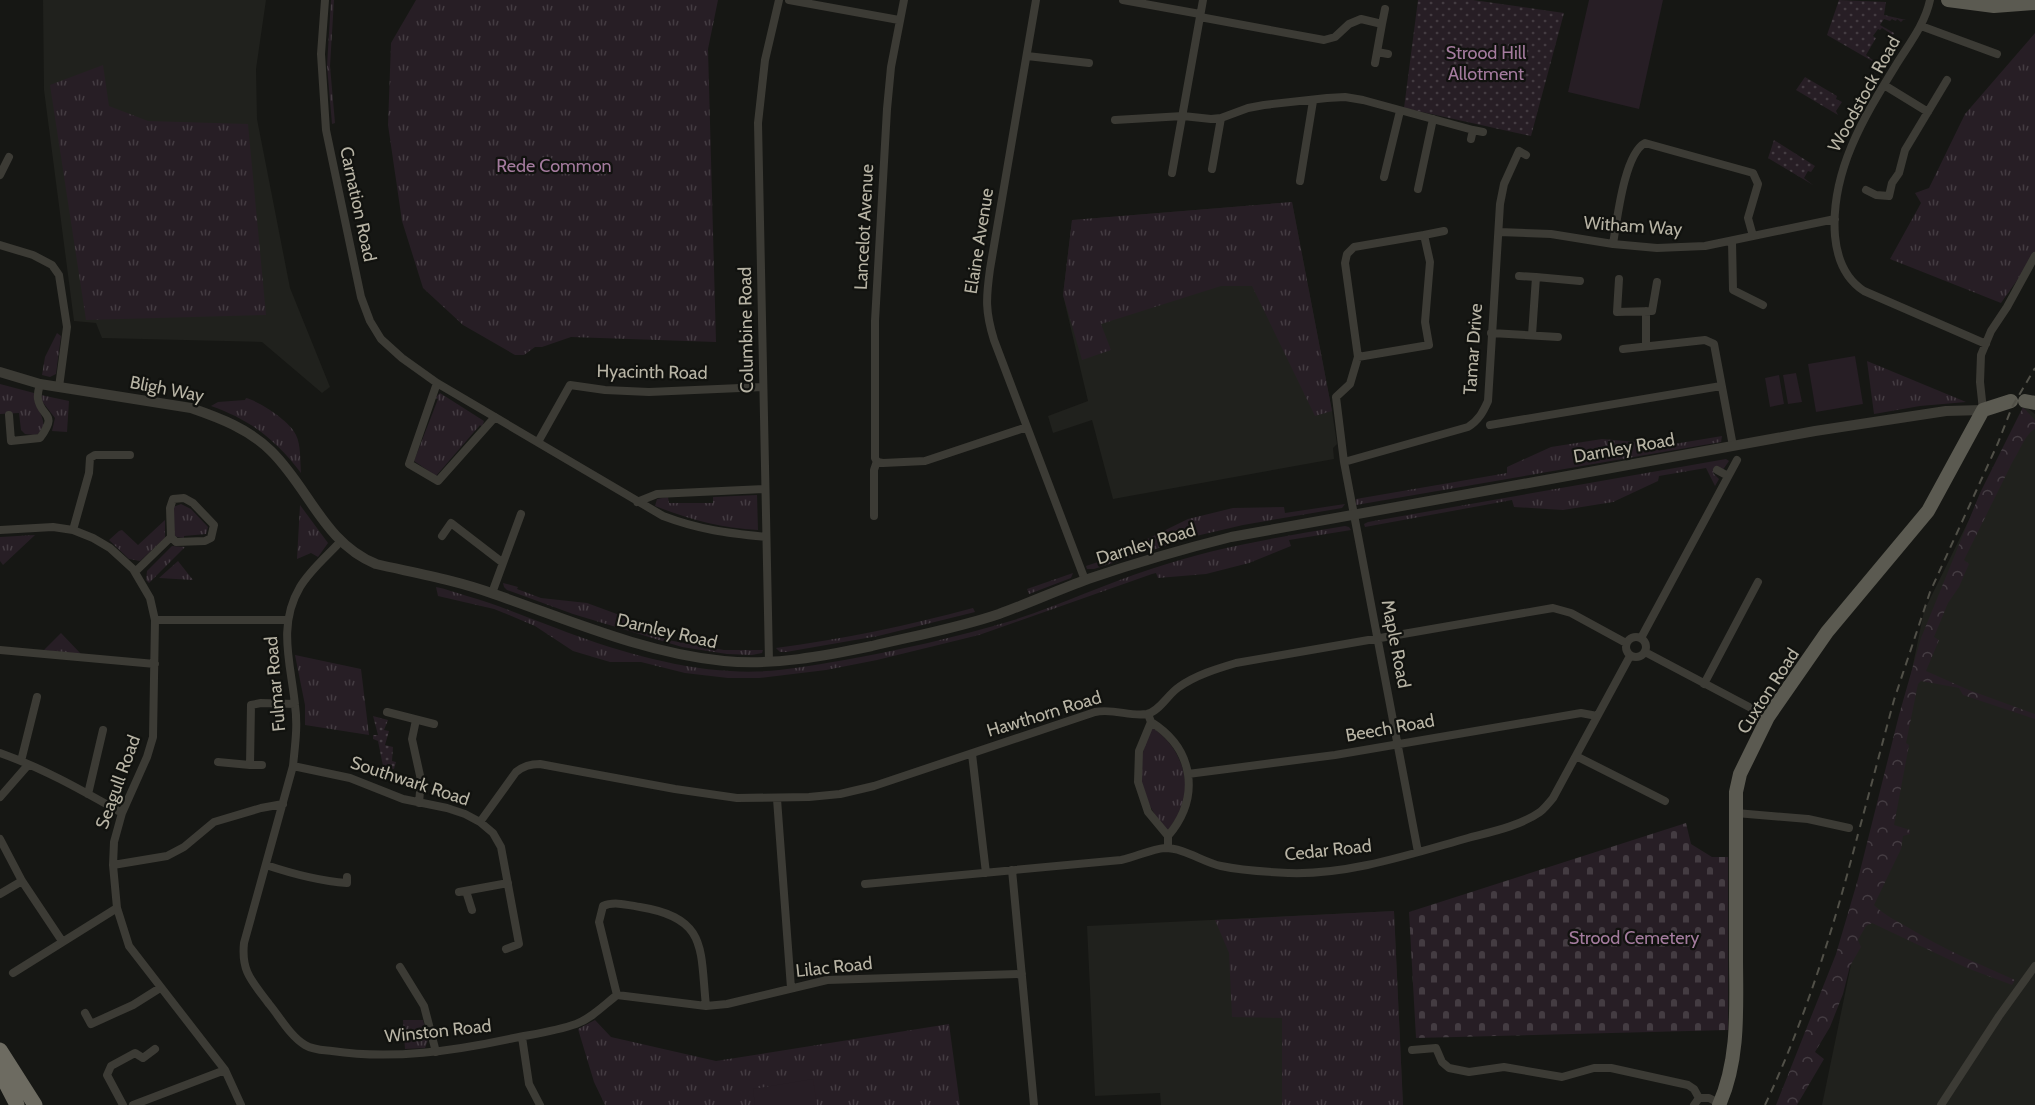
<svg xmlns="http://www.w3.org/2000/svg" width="2035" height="1105" font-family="Cabin,sans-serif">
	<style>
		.built { fill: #20211d }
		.grass { fill: url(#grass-tufts) }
		.forest { fill: url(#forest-crowns) }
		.cemetery { fill: url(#cemetery-stones) }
		.garden { fill: url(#garden-dots) }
		.pitch { fill: #271e25 }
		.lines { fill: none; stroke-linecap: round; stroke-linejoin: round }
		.minor { stroke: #3c3b35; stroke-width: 8 }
		.tertiary { stroke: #3c3b35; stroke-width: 10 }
		.primary { stroke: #5b5a51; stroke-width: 14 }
		.motorway { stroke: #6d6b61; stroke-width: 15 }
		.rail { stroke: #515048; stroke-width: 2; stroke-dasharray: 8 6; stroke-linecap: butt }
		.labels { text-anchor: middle; stroke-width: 4.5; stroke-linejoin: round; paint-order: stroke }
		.park-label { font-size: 18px; fill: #a47b9e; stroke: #11120f }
		.street-label { font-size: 18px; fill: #b8b4a5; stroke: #11120f }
	</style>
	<defs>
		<pattern id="grass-tufts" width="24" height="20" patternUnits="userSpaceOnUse" patternTransform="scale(1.5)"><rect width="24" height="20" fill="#271e25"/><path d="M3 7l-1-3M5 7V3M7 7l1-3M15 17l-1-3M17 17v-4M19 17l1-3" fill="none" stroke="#443c42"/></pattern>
		<pattern id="forest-crowns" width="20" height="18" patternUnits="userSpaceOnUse" patternTransform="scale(1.5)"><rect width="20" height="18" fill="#271e25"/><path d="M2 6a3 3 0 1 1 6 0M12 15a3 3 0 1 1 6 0" fill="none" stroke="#443c42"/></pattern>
		<pattern id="cemetery-stones" width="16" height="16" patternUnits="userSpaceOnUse" patternTransform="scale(1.5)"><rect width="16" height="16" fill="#271e25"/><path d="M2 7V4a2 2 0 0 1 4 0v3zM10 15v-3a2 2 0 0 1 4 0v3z" fill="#443c42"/></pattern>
		<pattern id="garden-dots" width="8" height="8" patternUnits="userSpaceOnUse" patternTransform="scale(1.5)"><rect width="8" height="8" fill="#271e25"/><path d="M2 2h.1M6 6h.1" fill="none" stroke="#443c42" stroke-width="1.8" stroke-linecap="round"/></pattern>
	</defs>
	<rect width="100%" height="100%" fill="#161714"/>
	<!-- built -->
	<path class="built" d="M43,0h223l-10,69 1,50 33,169 40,99 -8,6 -60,-51 -160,-4 -6,-15 -22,-2 -30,-231z
		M1292,202l40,209 5,33 -4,4 1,11 -221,40 -21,-79 -39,13 -5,-17 40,-15 -25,-106 9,-75z
		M2025,406l10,8v691h-213l102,-494z
		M1394,911l9,194h-242l-1,-12 -65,3 -8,-170z"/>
	<!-- grass -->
	<path class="grass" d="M331,0h3l-4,66 5,57 -3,1 -5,-58z
		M416,0h302l-10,49 8,293 -145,-5 -29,10h-7l-11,8h-9l-52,-30 -40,-37 -21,-67 -14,-96 3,-82z
		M2035,33v222l-34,48 -111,-44 31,-56 -6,-10 14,-5 36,-74z
		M103,65l6,41 39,15 100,3 18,191 -180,5 -36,-235z
		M1292,202l40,209 -17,5 -63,-130h-31l-120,38 10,26 -29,10 -19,-65 9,-75z
		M57,333l4,3 -5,38 -6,3 -8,-2 3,-18z
		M1867,361l99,41 -46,4 -46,8z
		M0,384l34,9c0,16 8,16 10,33l-6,8 -4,1 -9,-1 -4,-4 -2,-17 -19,1z
		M440,393l44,28 -2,6 -2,-2 -44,51 -22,-15 24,-62 -3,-1z
		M41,395l28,6 -2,31 -15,-1 3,-13 -14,-18z
		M246,398c13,3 45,24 50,37 5,10 4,26 5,38 -25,-33 -50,-53 -90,-67l7,-4 27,-2z
		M1722,436l-1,6 -365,63v-6l151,-26v-6l44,-20 51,-8 47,4 1,5z
		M1726,459l3,2 -7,10 -5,-3 -4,5 6,6 -4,7 -9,-18 -6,1 -41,7 -1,5 -45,21 -50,8 -49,-3 -2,-7 -147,27 -1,-3 4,-2z
		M757,495l1,35c-38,-2 -67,-10 -103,-24l2,-7 11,-2 1,6h44v-6z
		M181,504l10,5 17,18 -2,7 -22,2v2l-7,-1 -5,-3 1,-27z
		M1345,504l-3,4 -99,17 -47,11 -102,33h-7l-1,-3 60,-20 -1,-6 43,-21 45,-11 51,-1 1,6z
		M300,505l28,38 -10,14 -7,-4 -14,6z
		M165,520v18l-25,23 -11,-2 -20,-19 10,-9 3,-1 16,15z
		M1345,526l4,1 2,3 -62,10 2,6 -42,17 -43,11 -48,4 -2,-5 -4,1 -173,61 -102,25 -51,10 -67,8h-31l-43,-5 -44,-11h-31l-37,-11 -38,-25 -26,-11 -15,-6 -56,-13 -2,-9c11,2 20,6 31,9 31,9 60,21 89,32 54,21 117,40 174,43 37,3 73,-4 109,-10 58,-10 118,-24 175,-41 46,-15 91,-36 137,-51 64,-22 129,-32 194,-43z
		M35,535l-32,30 -3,-4v-24z
		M172,546l13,1 -36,36 -3,-3 1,-9z
		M178,561l15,19 -34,-2z
		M1073,573l-2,5 -42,16 -2,-5z
		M503,583l15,4 -1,2 24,9 46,5 38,14 29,18 19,6 51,9h39l-1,3 -10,2 -25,-1 -45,-7 -109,-33 -66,-24 -3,-3z
		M973,608l2,4 -12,3 -85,21 -92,16h-6l-4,-4c66,-9 131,-22 197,-40z
		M61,633l20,21 -37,-4z
		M295,655l66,14 8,66 -64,-10v-20z
		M1151,727c28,17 43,54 29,85 -4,7 -9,13 -13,20 -29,-38 -33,-61 -16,-105z
		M1394,911l9,194h-121v-87l-50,-1 -3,-64 -14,-33z
		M403,1020h20l5,20 -3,8 -20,1z
		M595,1020l16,17 105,24 233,-37 11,81h-355l-11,-23 -16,-53z"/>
	<!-- forest -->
	<path class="forest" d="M2023,407l12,13v9c-10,5 -15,22 -22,32l-49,99 5,4 -10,23 -11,16 -14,34 5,3 -13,31 43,19 66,24v5l-72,-24 -4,-7 -38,-7 -3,3 -12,59 3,2 -15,80 16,5v4l-7,2 -2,13 -27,56c10,10 23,16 35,23 34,21 70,36 106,52l-3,5 -45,-17 -95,-45 -6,3 -8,14 3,7 -11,19 -7,28 -13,33 -15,25 9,7 -27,46h-21l60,-151 22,-75 41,-164 22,-77 59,-145z"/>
	<!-- cemetery -->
	<path class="cemetery" d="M1686,823l5,21 21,13h16v173l-312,8 -7,-126z"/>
	<!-- garden -->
	<path class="garden" d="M1418,0h55l91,13 -33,123 -127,-28z
		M1839,0l47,2 -2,13 22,5h-3l-2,2 -4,-3 -1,2 -4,-2 -2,2 -6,-2 -4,6 14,8 -1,2 -11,-7 -2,2 -2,-1 -5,7 3,2 -10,17 7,5 -1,1 -45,-26z
		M1805,77l32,19 -1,3 6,3 -6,9 2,4 -42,-25z
		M1774,140l41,26 -4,6 -3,-1 -4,7 9,7 -45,-27z
		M373,716l15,4 -4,10 5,1 -4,14 8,2 -1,14 4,1 -2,7 -11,-3 -5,-25 -5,-2v-4h5z"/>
	<!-- pitch -->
	<path class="pitch" d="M1589,0h74l-24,109 -71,-17z
		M1855,356l8,48 -47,8 -8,-48z
		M1796,373l6,29 -14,2 -5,-29z
		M1779,375l5,29 -14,3 -5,-29z
		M813,1079l4,26h-62l-2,-16z"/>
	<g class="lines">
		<!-- minor -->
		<path class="minor" d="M325,0l-4,54 5,76 35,167 9,24 11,18 21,19 35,25 226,133c37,14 64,17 103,21
			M789,0l110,20
			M904,0l-13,67 -4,42 -12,212v137l2,4 6,1 42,-2 102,-34
			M1036,0l-46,269c-4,29 -5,42 4,71l91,240
			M1123,0l77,14
			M1930,0c-5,24 -21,44 -34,65 -32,52 -66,107 -61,171 2,22 9,42 29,55l122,53
			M1200,17l124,23 11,-3 14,-13 12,-5 21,5 -7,39
			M1382,24l3,-15
			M1921,26l76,28
			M1377,52l11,2
			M1027,56l62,7
			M1884,85l44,27
			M1115,120l68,-4 28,3 10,-1 27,-10 16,-3 63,-7 18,-1 18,3 110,30 -2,9
			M1473,130l10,2
			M1212,169l9,-51
			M1172,173l31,-173
			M0,175l9,-18
			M1384,177l16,-66
			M1300,181l13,-80
			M1418,189l15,-70
			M1866,190l10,5 13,1 3,-13 7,-10 6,-23 42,-70
			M1499,232l52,2 62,10 44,4 48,-2 130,-27
			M1424,235l20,-4
			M1732,241l1,49 30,15
			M1613,244c4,-23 11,-90 32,-101l108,30 5,11 -10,34 5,18
			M0,245l33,10 19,10 7,10 8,52 -8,60
			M1519,276l17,1
			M1619,279l-2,33 35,-1 5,-29
			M1646,311v35
			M1491,333l67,4
			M1532,335l4,-58 44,4
			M1623,349l82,-9 9,4 19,102
			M1358,357l71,-12 -4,-23 5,-60 -6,-27 -70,12 -7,7 -2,9 13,94 -8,27 -14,13 8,65 74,390
			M437,383l-28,81 29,17 57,-64
			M1983,410l-3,-28 1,-27 10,-24 16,-24 28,-51
			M9,415l2,26 29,-3c19,-26 1,-20 -2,-39 -1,-5 1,-11 2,-15
			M1490,425l231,-39
			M538,442l32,-57 35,5 44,2 114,-5
			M1344,462l124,-35c11,-7 15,-15 20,-26l12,-197 4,-20 15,-33 7,4
			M1717,470l11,6
			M637,502l20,-8 108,-5
			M874,516v-46l3,-9
			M0,530l53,-3 20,3 20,8 17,10 23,21 17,29 5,22 -2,117 -6,20 -25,56 -8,29 -1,23 4,43 12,38 96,124 16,35
			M73,530l16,-57 1,-15 5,-3h35
			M442,536l9,-13 52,40
			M340,542c-13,14 -30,28 -40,45 -23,39 -9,77 -5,118 3,21 0,40 -2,61l-49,177c-3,29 8,38 25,61 11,13 21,32 36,41 8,5 18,5 27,6 60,9 122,0 182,-13 20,-4 42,-7 62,-14 16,-6 28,-19 41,-29
			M135,572l36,-35 -1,-29 3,-9 11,-1 9,5 21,22 -3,13 -6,3 -29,1 -5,-5
			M492,593l29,-79
			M155,620h132
			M1626 647a10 10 0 1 1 20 0a10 10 0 1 1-20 0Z
			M1641,638l96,-178
			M0,650l155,14
			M1645,652l123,65
			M769,662l-11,-539 7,-63 14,-60
			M1704,684l54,-102
			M387,712l47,12
			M1148,714l3,8 -12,29 -1,31 10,30 20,24v12
			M416,720l-4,19 9,41 -2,23
			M1151,722c43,27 50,75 17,114
			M0,753c43,15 83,38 122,60
			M972,754l14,119
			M1576,756l89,45
			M21,761l16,-64
			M218,762l32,3 1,-60 10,-2 34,1
			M250,765h12
			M293,766l57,12 53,21 44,9 18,6 15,8 13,11 8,14 18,97 -13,5
			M1188,774l147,-19 246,-42 16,3
			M88,794l15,-64
			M0,797l28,-32
			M777,799l14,189
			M1736,813l72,6 41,9
			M480,822l36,-50c8,-6 14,-8 24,-8l135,25 62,9 72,-1 31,-3 34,-8 221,-74c19,-4 35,5 52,2 13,-3 21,-20 32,-27 17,-12 37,-18 57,-24l317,-55 18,5 55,30
			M0,839l22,42 40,60
			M113,865l54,-9 17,-9 30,-25 47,-14 22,-4
			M266,865c27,9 52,16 81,18v-6
			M1012,870l22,235
			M865,884l256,-24c15,-3 30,-11 44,-12 19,0 38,14 56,18 23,5 46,6 68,7 60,2 122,-19 179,-35 23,-6 52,-12 72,-26 5,-4 9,-9 13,-14l77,-142
			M466,891l6,19
			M459,892l49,-9
			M0,894l22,-13
			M400,967l24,39 12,46
			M13,973l104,-65
			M617,995l89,11 21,-2 100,-24 195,-6
			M617,995l-18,-73 4,-16c11,-5 25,-1 37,1 68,11 60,42 66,99
			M85,1013l6,11 42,-19 27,-17
			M522,1037l7,47 11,21
			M1412,1050l24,-2 6,14 7,6 20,4 35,-5 58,10 32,-9h17l77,17 6,4 5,9
			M123,1105l-16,-30 4,-9 24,-13 8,5 12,-9
			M133,1105l92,-35
			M1694,1105l5,-7h10l10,5
			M1941,1105l58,-89 36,-50"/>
		<!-- tertiary -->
		<path class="tertiary" d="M0,372l40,12 151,24c29,10 58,21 80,43 38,37 53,92 105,113 39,9 80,16 118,30 75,26 150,59 230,67 49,5 100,-5 148,-15 42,-10 86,-18 127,-32 30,-11 59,-24 89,-35 47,-16 95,-30 143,-42l584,-106 131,-20 37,-1"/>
		<!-- primary -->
		<path class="primary" d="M1948,0l46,6 41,-3
			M2025,401l10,2
			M1719,1105c21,-47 17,-99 17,-149 0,-48 0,-96 0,-143v-21l4,-18 28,-57 59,-85 101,-121 55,-101 28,-9"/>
		<!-- motorway -->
		<path class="motorway" d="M0,1050l35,55
			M0,1072l17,33"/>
		<!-- rail -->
		<path class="rail" d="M1860,827l34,-127 36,-108 68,-149 14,-36 23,-39
			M1765,1105c41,-87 69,-178 93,-271"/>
	</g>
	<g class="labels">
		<!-- park labels -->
		<g class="park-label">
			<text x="1486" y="59">Strood Hill<tspan x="1486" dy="21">Allotment</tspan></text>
			<text x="554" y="172">Rede Common</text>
			<text x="1634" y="944">Strood Cemetery</text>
		</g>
		<!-- street labels -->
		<g class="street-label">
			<text transform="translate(1864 94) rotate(-61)" y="6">Woodstock Road</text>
			<text transform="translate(358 204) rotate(78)" y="6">Carnation Road</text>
			<text transform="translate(1633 226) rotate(4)" y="6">Witham Way</text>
			<text transform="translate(864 227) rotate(-87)" y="6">Lancelot Avenue</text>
			<text transform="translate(979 241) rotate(-81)" y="6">Elaine Avenue</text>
			<text transform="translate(746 330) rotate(-91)" y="6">Columbine Road</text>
			<text transform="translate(1473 349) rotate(-86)" y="6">Tamar Drive</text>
			<text transform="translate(652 372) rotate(1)" y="6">Hyacinth Road</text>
			<text transform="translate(167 389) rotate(11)" y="6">Bligh Way</text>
			<text transform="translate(1624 448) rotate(-10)" y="6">Darnley Road</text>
			<text transform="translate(1146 544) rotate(-17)" y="6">Darnley Road</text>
			<text transform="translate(667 631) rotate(13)" y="6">Darnley Road</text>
			<text transform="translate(1396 644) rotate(79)" y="6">Maple Road</text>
			<text transform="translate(275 684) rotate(-95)" y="6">Fulmar Road</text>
			<text transform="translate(1768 691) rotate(-57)" y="6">Cuxton Road</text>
			<text transform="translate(1044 714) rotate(-17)" y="6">Hawthorn Road</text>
			<text transform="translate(1390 728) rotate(-10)" y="6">Beech Road</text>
			<text transform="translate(410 781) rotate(18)" y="6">Southwark Road</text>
			<text transform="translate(118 782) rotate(-70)" y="6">Seagull Road</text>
			<text transform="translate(1328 850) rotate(-6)" y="6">Cedar Road</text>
			<text transform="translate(834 967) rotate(-6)" y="6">Lilac Road</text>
			<text transform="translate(438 1031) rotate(-6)" y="6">Winston Road</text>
		</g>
	</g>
</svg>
